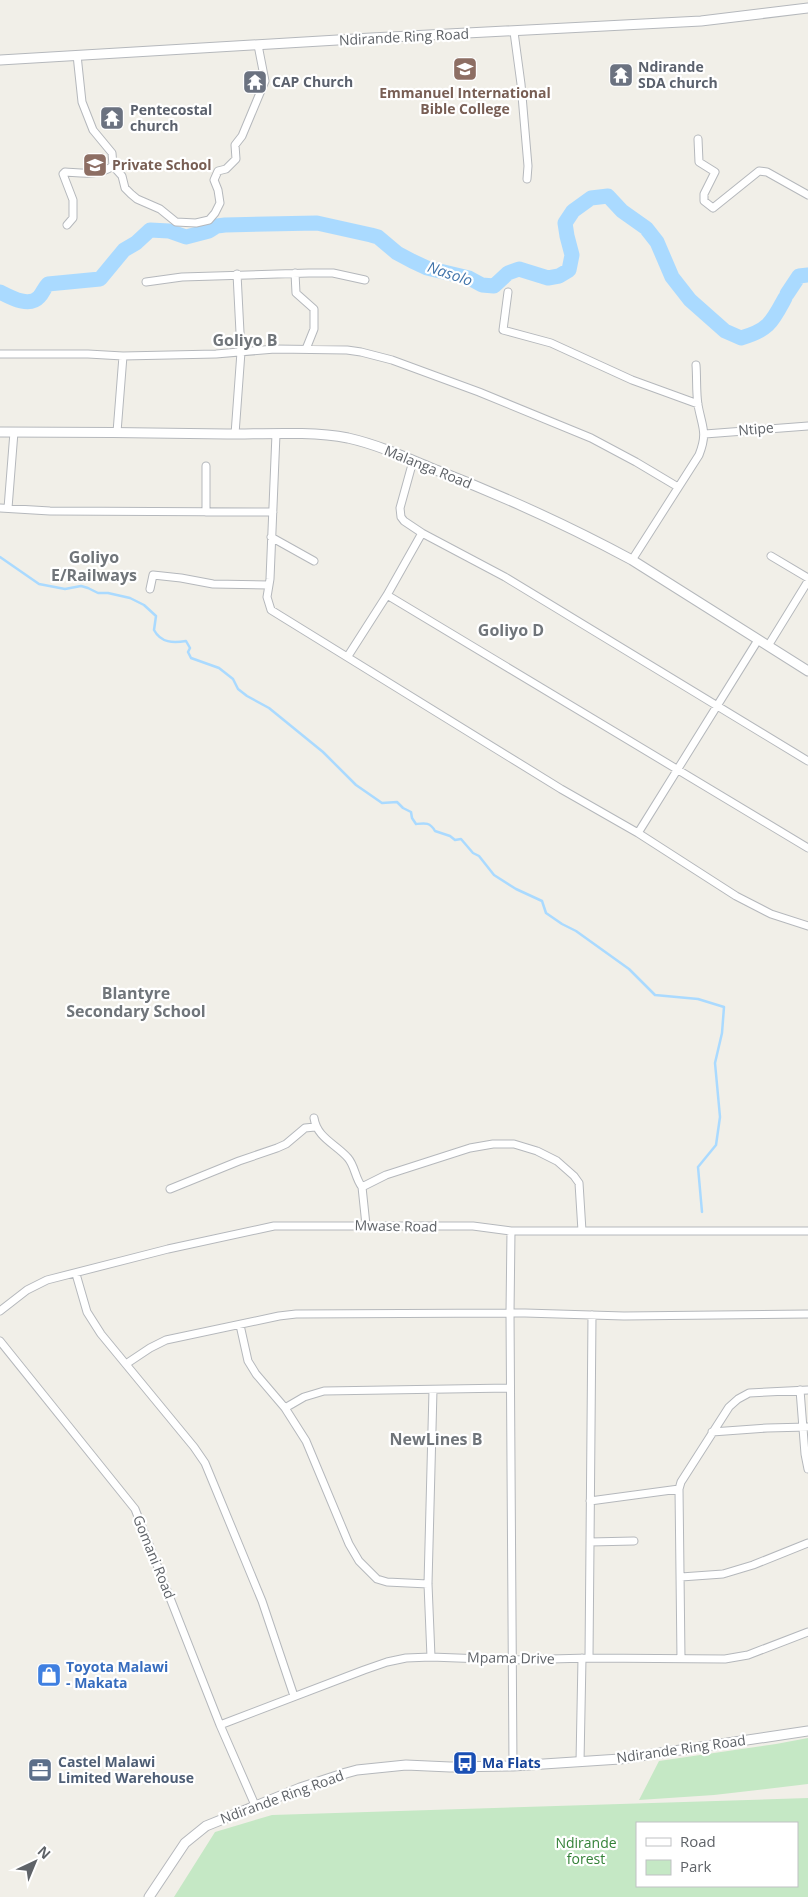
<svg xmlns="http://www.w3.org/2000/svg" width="808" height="1897" font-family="'Open Sans',sans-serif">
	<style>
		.green { fill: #c5e8c5; fill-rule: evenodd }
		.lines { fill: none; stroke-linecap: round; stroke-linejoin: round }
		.stream { stroke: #aadaff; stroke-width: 2.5 }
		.river { stroke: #aadaff; stroke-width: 15 }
		.minor-casing { stroke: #b5b8bc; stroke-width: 9 }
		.tertiary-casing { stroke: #b5b8bc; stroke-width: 11 }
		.minor { stroke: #fff; stroke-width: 7 }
		.tertiary { stroke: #fff; stroke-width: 9 }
		.labels { text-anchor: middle; stroke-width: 4.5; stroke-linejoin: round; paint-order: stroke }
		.street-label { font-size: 14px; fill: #5f6368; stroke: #fff }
		.worship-label { font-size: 14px; font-weight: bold; fill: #5b616d; stroke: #fff; text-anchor: start }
		.education-label { font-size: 14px; font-weight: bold; fill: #785e54; stroke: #fff }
		.shop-label { font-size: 14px; font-weight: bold; fill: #366cbe; stroke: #fff; text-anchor: start }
		.service-label { font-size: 14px; font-weight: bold; fill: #4e5e75; stroke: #fff; text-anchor: start }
		.transit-label { font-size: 14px; font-weight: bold; fill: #164399; stroke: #fff; text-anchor: start }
		.park-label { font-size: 14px; fill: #348238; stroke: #fff }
		.water-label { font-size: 15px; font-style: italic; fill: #4174aa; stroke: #fff }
		.quarter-label { font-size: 16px; font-weight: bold; fill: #70757a; stroke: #fff }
	</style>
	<rect width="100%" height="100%" fill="#f1efe8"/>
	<!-- green -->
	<path class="green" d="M808,1738v46l-94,11 -75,5 20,-39 117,-17z
		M808,1798v99h-634l41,-65 57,-17zM797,1823v63h-160v-63z"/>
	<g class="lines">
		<!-- stream -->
		<path class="stream" d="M0,557l39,27 26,5 16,-3 7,2 10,5h10l22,5 14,7 12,11 -2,14c7,13 19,13 32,11l4,7 -2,4 3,6 28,10 14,11 5,10 9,7 22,12 54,44 33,33 26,18 15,-1 6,6 8,4 1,6 4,6c9,-1 14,-2 19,7l15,5 5,4 6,-1 12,14 6,3 15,19 22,14 26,12 4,12 16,11 14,7 53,38 26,26 43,4 26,8 -2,26 -7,30 5,54 -4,28 -18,22 4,45"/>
		<!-- river -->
		<path class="river" d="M0,292c10,5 29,16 39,5 4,-4 5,-9 9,-13l52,-5 24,-29 12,-7 14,-13 19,1 17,6 23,-6 8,-5 8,-1 92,-2 54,12 7,2 19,16 15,8 15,7 42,10 13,7 12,1 14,-13 11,-4 29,9 11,-2 10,-6 3,-15 -5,-19 -2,-13 8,-12 18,-13 17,-2 14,15 24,17 11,14 15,35 18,23 35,31 16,7c28,-8 31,-16 44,-40
			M787,294l12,-18 9,-1"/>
		<defs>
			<path id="minor" d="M514,32l7,52 7,82 -1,13
				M77,55l5,47 11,28 19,23 1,13 9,10 3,12 6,6 6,5 23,10 16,13 20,1 13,-3 6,-7 5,-10 -2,-13 -4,-10 4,-9 8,-2 10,-10 -1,-14 7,-9 23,-55 -7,-36
				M698,139l1,23 16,10 -11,22v7l9,7 46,-37 8,1 41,23
				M67,225l6,-7v-18l-10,-26 2,-2c18,1 33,4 48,-6
				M295,273l1,20 18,16v20l-8,20
				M146,282l36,-5 127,-4h24l32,7
				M508,292l-5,38 48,13 81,37 66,24
				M0,354h88l35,2 93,-2 59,-5 72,1 14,2 31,8 87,32 112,46 45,24 42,25
				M117,432l6,-76
				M235,434l6,-82 -4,-78
				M276,434l-6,145 -3,18 4,13 290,179 77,44 98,63 35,18 37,12
				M705,434l103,-8
				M413,461l-13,47 1,9 3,4 18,12 83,44 303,184
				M0,508l50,3 223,1
				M8,508l6,-76
				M206,512v-46
				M271,537l43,24
				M771,556l37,22
				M632,560l67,-105c9,-23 3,-28 -1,-50 -2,-13 -1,-27 -2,-40
				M150,589l3,-14 28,3 32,6 56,1
				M387,595l421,253
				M768,646l40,-65
				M348,656l39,-61 35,-62
				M638,833l120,-193
				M314,1118c3,20 22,26 34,40 7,8 7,20 14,29
				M170,1189l69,-28 38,-13 9,-4 19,-16 10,-1
				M366,1225l-4,-38 24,-12 84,-27 23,-4h21l23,7 20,10 17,15 5,7 3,48
				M511,1231l-1,82 3,453
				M76,1274l11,38 14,22 93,113 11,16 57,138 32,95
				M0,1311l27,-21 20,-10 121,-31 106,-23h199l38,5h297
				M240,1325l8,36 8,13 29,34 21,33 43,103 10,17 18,18 10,3 41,2
				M0,1341l135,168 85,216 35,80
				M126,1364l24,-16 16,-8 113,-24 17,-2 229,-1 99,3 184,-2
				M800,1390l5,64 3,15
				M285,1408l19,-11 20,-6 186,-3
				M712,1432l55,-4 41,-1
				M590,1501l89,-12
				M590,1542l44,-1
				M681,1577l42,-3 30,-9 55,-22
				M431,1657l-3,-73 5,-194
				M589,1658l3,-343
				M681,1658l-2,-169 2,-7 48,-75 9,-8 11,-6 59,-3
				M220,1725l144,-55 23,-8 19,-4 25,-1 81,3 77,-2 136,1 23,-4 60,-23
				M580,1762l2,-104"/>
			<path id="tertiary" d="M0,60l371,-22 330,-17 107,-13
				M0,432c76,0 151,1 227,2 37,0 85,-3 121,4 31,7 59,20 88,32 67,26 133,56 196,90l176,111
				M149,1897l36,-54 21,-17 94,-38 46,-15 11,-3 49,-5 44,2 63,-1 107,-7 188,-28"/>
		</defs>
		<!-- minor casing -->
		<use href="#minor" class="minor-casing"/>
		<!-- tertiary casing -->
		<use href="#tertiary" class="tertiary-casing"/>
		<!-- minor -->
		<use href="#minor" class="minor"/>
		<!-- tertiary -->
		<use href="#tertiary" class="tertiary"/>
	</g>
	<!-- icons -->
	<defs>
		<symbol id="school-square" viewBox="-11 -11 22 22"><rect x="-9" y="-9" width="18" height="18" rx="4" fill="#8d6e63" stroke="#fff"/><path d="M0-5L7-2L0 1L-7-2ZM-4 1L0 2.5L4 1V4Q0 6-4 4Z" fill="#fff"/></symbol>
		<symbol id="temple-square" viewBox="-11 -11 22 22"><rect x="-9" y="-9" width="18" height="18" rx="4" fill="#6b7280" stroke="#fff"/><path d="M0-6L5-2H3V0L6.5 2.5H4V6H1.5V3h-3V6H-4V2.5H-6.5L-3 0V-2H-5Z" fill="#fff"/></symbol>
		<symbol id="shop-square" viewBox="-11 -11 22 22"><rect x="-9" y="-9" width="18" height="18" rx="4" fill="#3f7fe0" stroke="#fff"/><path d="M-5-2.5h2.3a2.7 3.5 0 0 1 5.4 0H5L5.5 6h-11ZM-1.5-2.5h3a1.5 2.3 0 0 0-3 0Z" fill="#fff"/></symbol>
		<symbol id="bus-square" viewBox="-11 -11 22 22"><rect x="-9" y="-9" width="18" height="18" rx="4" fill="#1a4fb4" stroke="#fff"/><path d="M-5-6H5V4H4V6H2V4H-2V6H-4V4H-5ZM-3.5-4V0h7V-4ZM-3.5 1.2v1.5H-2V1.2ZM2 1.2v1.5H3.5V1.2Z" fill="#fff"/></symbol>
		<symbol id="office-square" viewBox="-11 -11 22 22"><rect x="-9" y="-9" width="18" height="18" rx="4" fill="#5c6f8a" stroke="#fff"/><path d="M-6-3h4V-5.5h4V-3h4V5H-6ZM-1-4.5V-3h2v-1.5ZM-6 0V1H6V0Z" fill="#fff"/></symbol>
	</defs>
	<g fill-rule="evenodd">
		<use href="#school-square" x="451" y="55" width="28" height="28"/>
		<use href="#temple-square" x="607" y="61" width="28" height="28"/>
		<use href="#temple-square" x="241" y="68" width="28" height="28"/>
		<use href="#temple-square" x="98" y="104" width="28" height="28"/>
		<use href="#school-square" x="81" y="151" width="28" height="28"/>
		<use href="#shop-square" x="35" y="1661" width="28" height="28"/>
		<use href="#bus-square" x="451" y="1749" width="28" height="28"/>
		<use href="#office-square" x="26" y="1756" width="28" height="28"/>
	</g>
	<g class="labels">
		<!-- street labels -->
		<g class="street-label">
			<text transform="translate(404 37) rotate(-3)" y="5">Ndirande Ring Road</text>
			<text transform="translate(756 429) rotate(-5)" y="5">Ntipe</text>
			<text transform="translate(428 467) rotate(22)" y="5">Malanga Road</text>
			<text transform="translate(396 1226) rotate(1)" y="5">Mwase Road</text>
			<text transform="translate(154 1557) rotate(68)" y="5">Gomani Road</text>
			<text transform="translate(511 1658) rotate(1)" y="5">Mpama Drive</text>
			<text transform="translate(681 1749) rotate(-8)" y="5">Ndirande Ring Road</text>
			<text transform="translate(282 1797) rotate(-20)" y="5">Ndirande Ring Road</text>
		</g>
		<!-- worship labels -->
		<g class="worship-label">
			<text x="638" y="72">Ndirande<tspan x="638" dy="16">SDA church</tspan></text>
			<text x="272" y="87">CAP Church</text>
			<text x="130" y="115">Pentecostal<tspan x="130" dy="16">church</tspan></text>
		</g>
		<!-- education labels -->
		<g class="education-label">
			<text x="465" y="98">Emmanuel International<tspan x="465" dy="16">Bible College</tspan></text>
			<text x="112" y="170" text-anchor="start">Private School</text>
		</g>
		<!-- shop labels -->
		<g class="shop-label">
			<text x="66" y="1672">Toyota Malawi<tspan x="66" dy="16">- Makata</tspan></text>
		</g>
		<!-- service labels -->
		<g class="service-label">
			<text x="58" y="1767">Castel Malawi<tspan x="58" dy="16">Limited Warehouse</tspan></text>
		</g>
		<!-- transit labels -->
		<g class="transit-label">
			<text x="482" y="1768">Ma Flats</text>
		</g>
		<!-- park labels -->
		<g class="park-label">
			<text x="586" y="1848">Ndirande<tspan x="586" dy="16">forest</tspan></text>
		</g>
		<!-- water labels -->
		<g class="water-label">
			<text transform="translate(450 274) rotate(19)" y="5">Nasolo</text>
		</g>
		<!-- quarter labels -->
		<g class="quarter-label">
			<text x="245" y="346">Goliyo B</text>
			<text x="94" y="563">Goliyo<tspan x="94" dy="18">E/Railways</tspan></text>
			<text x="511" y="636">Goliyo D</text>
			<text x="136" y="999">Blantyre<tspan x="136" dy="18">Secondary School</tspan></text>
			<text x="436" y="1445">NewLines B</text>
		</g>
	</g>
	<!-- legend -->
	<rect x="636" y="1822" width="162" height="65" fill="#ffffff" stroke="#bfc1c3"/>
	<rect x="646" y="1838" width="25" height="8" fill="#ffffff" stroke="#bfc1c3"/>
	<text x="680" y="1847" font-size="15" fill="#5f6368">Road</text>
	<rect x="646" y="1860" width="25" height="15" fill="#c5e8c5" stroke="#bfc1c3"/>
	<text x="680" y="1872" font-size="15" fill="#5f6368">Park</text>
	<!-- north arrow -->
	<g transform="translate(35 1862) rotate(44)" stroke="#ffffff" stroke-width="4" paint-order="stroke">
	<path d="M0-4L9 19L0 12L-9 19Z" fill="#5f6368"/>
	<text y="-8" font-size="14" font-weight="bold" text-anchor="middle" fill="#5f6368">N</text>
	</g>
</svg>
